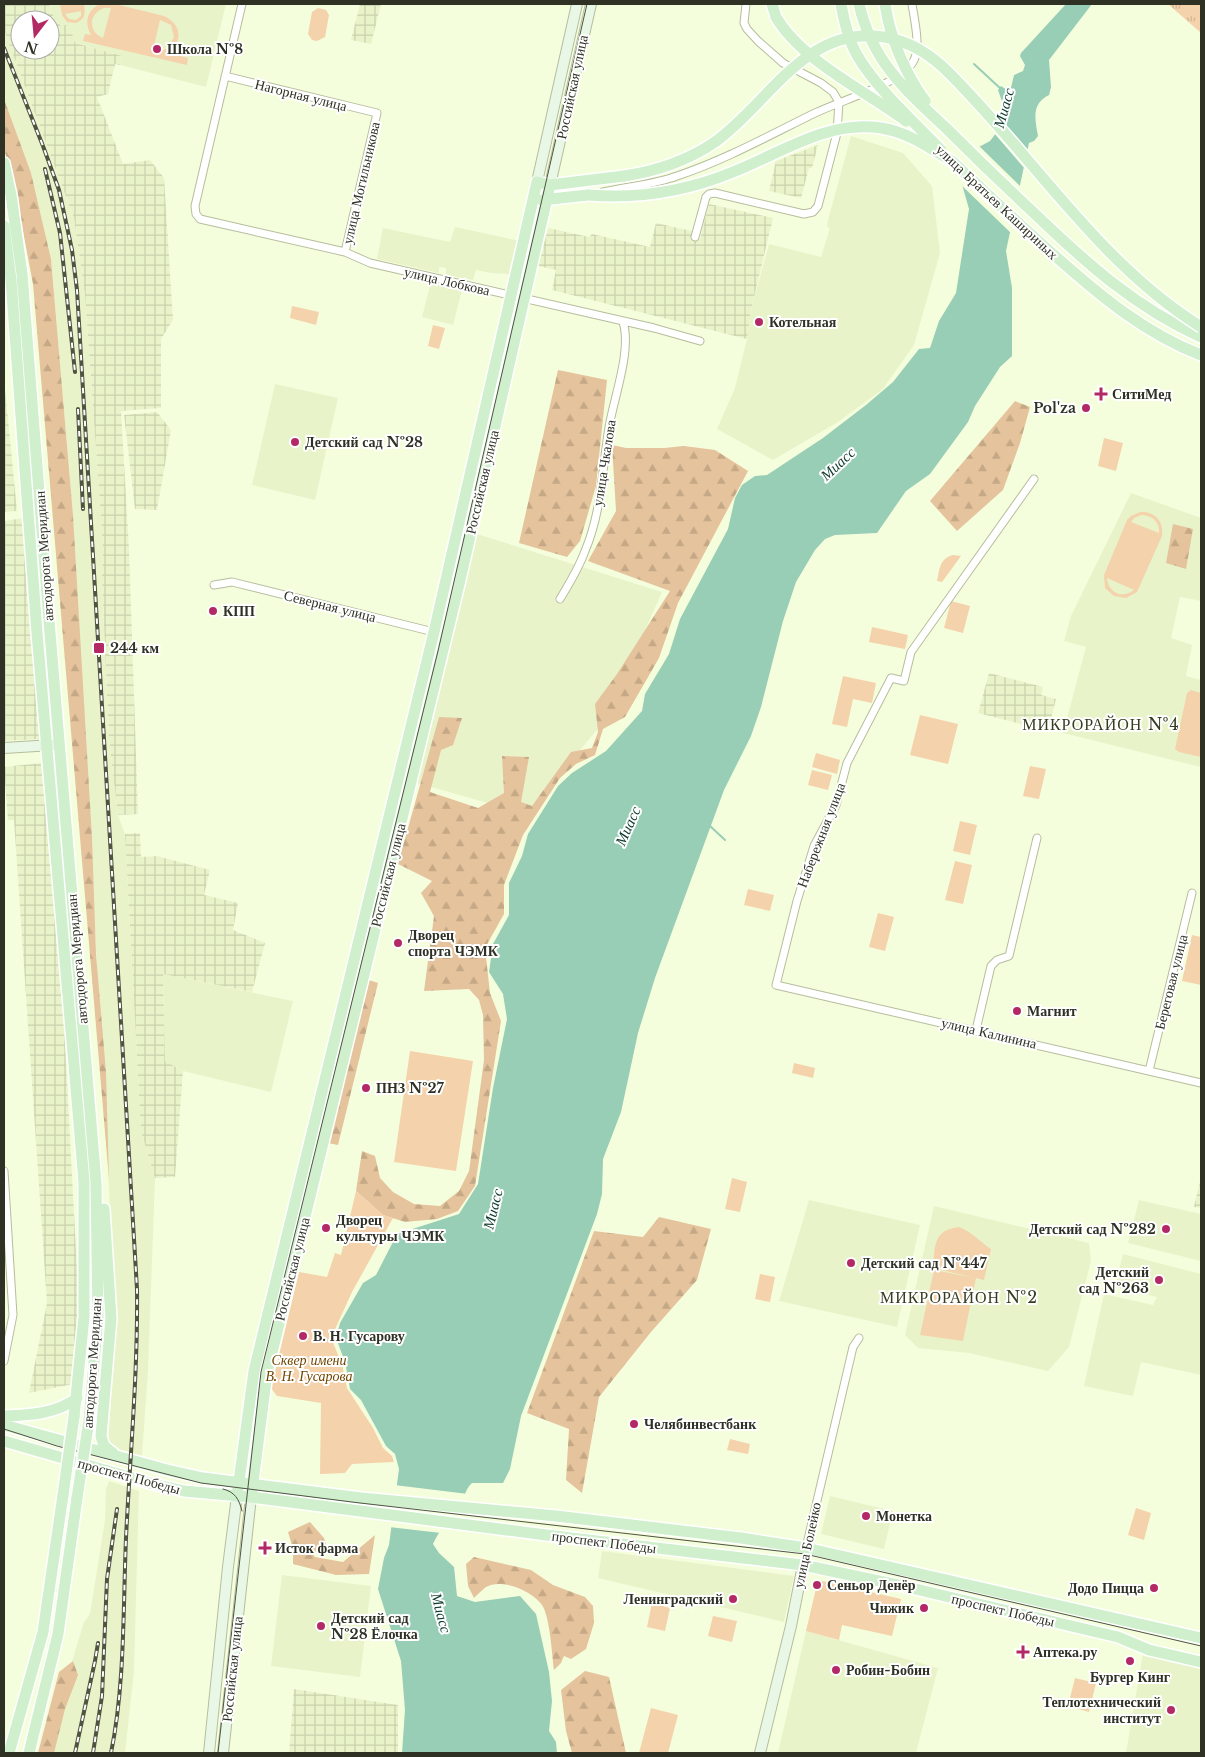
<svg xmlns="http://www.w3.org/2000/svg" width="1205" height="1757" font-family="'Libre Baskerville',serif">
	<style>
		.built { fill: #e9f3ca }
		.industrial { fill: url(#industrial-grid); fill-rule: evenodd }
		.grass { fill: url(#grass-tufts) }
		.forest { fill: url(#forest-firs) }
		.green { fill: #f4d2ab; fill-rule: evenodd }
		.water { fill: #98cdb6 }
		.pier { fill: #f5fedc }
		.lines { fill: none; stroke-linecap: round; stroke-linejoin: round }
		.stream { stroke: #98cdb6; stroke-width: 2 }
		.street-casing { stroke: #b6bd9d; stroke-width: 9 }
		.secondary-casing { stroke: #b6bd9d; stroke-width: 12 }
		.primary-casing { stroke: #fff; stroke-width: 14 }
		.street { stroke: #fff; stroke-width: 7 }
		.secondary { stroke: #e8f7e6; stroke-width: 10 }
		.primary { stroke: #d0efcd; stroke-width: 11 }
		.tram { stroke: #4f5342; stroke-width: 1 }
		.rail-casing { stroke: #4f5342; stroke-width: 4 }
		.rail { stroke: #fff; stroke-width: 2; stroke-dasharray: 5.5; stroke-linecap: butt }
		.primary-bridge-casing { stroke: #fff; stroke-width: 14; stroke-linecap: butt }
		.primary-bridge { stroke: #d0efcd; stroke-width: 11 }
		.poi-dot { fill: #b32965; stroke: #fff; stroke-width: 2 }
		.labels { text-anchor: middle; stroke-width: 4; stroke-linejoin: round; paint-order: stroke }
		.poi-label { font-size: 14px; font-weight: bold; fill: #2e3124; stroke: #fff; text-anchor: start }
		.street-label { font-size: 14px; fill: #2e3124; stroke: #fff }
		.park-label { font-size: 14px; font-style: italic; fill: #704600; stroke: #fff }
		.water-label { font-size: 15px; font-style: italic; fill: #0d3b2b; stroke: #fff }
		.quarter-label { font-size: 16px; letter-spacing: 1px; fill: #363c20; stroke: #fff }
	</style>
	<defs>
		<pattern id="industrial-grid" width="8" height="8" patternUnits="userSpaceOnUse" patternTransform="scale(1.25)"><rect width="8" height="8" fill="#e9f3ca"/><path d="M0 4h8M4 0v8" fill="none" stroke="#c8d1ad"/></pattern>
		<pattern id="grass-tufts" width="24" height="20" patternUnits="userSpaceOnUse" patternTransform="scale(1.25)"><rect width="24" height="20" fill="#f4d2ab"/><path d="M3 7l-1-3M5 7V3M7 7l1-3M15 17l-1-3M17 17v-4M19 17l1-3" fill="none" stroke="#d2b593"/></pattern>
		<pattern id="forest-firs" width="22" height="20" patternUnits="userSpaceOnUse" patternTransform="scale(1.25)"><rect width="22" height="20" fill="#e5c39c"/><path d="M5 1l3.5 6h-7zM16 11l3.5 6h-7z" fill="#c5a886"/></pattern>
	</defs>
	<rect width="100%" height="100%" fill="#f5fedc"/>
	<!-- built -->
	<path class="built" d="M49,4h177l-20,83 -86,-22 2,-9 -47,-13 -19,-20z
		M4,30l70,188 11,77 18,251 -1,33 7,160 9,76 7,19 16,297 14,47 -7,193 -6,85 -34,-10 8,-124 -43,-807 -22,-256 -20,-85 -27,-75z
		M851,136l52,17 29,33 8,67 -26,92 -31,44 -45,33 -65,38 -56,-31 18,-41 12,-49 4,-29 18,-66 52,13 9,-29 -3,-1 1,-7z
		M455,227l65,14 -10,33 -19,-1 -15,-3 -3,10 -27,-5v-7l-7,-1v6l-62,-14 6,-31 67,14z
		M431,282l31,8 -9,35 -31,-8z
		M275,384l63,14 -23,102 -63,-15z
		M1131,493l70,25v83l-21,-4 -9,41 21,7 -6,31 15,4v87l-138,-34 23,-86 -22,-6 7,-25z
		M477,534l185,58 -56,127 -79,95 -110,-31z
		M163,974l130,27 -22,91 -88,-21 -18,-10z
		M809,1200l111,25 -23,102 -118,-26z
		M1139,1200l62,14v47l-73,-18z
		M934,1206l155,37 2,18 -22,86 -21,24 -79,-18 -51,-5 -13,-13z
		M1123,1254l78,20v101l-60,-13 -8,34 -49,-10 20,-92 49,11 4,-8 -42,-10z
		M109,1481l30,10 -5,180 -9,82h-76l5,-32 30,-99 6,-8 15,-94 1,-31z
		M830,1496l63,15 -9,38 -63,-15z
		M602,1551l192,25 -10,46 -186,-44z
		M282,1575l89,11 -11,91 -89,-11z
		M806,1631l132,37 -22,85h-138z
		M1143,1653l58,13v87h-75z"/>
	<!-- industrial -->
	<path class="industrial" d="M4,4h45l7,19h3l2,4 5,-2 5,5 4,13 47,13 -2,9 -5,-1 -7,30 -11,3 26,67 27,-4 14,18 9,142 -12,19v69l-40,3 8,138 9,265 -20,1 -9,-76 -7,-160 1,-33 -18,-251 -11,-77 -70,-188zM20,20h30v30h-30z
		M360,4h21l-10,40 -20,-4z
		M818,145l-6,23h-3l-8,30 -32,-7 7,-30z
		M709,204l64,14 -22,92 -4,29 -195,-49 4,-20 -18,-4 10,-38 41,9 3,-3 58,13 6,-24 40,9 -1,5 5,2z
		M4,379l13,132 -13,1z
		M157,412l14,18 -14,80 -22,-1 -11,-94z
		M24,518l16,221 -36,2v-220z
		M989,673l54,14 -2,8 15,4 -8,32 -70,-18z
		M41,763l21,223 17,322 -6,76 -44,9 18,-90 -33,-483h-6l-4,-53z
		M140,833l1,24 16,-1 53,14 -6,25 34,8 -5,27 32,13 -13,49 -89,-18 2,87 18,10 -8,106 -20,1 -14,-47 -16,-297z
		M1201,1177v31l-7,-1z
		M294,1689l104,16v48h-109z"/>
	<!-- grass -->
	<path class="grass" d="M1168,4h33v29z"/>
	<!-- forest -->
	<path class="forest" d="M4,99l27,74 20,86 22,256 19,323 4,116 10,118 3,107 -76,-895 -20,-105 -9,-30z
		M558,370l49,10 -11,106 -16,55 -13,16 -48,-14z
		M1015,401l15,6 -10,36 -17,47 -46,41 -27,-30z
		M612,445l14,3h38l20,-2 31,4 33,21 -70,132 -19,55 -34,59 -22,12 -8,26 -19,9 -16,14 -37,57 -19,50v29l-19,34 5,45 11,28 -26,165 -17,25 -21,8 -32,3 -22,-7 -27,-24 6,-40 13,5 5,22 13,14 21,12 26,2 19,-15 10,-20 15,-111 -1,-45 -4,-15 -10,-11 -45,2 10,-75 -13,-23 11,-12 -34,-17 41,-147 23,1 -9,27 -12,5 -11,42 48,16 26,-15 -2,-37 27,1 -8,45 11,4 39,-54 21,-4 6,-16 -3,-28 22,-30 53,-83 -82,-30 28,-50z
		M1173,524l20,5 -7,40 -20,-6z
		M369,980l9,3 -40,162 -10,-2z
		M659,1217l52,12 -14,51 -46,52 -52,65 -17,96 -16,-13 3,-51 -42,-16 67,-182 49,6z
		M310,1522l14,16 2,6 -13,10 2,3 28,5 32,-27 -6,39 -33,1 -43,-11v-15l-5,-17z
		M474,1557l57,13 22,15 32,12 8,9 1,17 -8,26 -15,10 -7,-3 -3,7 -7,7c-2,-15 -4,-53 -12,-65 -10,-14 -40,-27 -56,-18 -4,3 -8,7 -12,11l-6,-12 -2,-22z
		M73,1661l5,14 -13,34 -11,44h-16l21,-81z
		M585,1671l24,6 17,76h-54l-6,-22 -5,-41z"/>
	<!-- green -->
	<path class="green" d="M60,4h24c1,9 2,15 -8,19l-9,-1 -5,-7zM81,11v5l-5,4 -7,-1 -4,-5z
		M100,4h15l49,12c18,8 19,26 4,37l20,5 -1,7 -104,-24 2,-7 6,1c-7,-13 -4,-25 9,-31zM104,8h7l-8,30c-15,-6 -15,-24 1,-30zM160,20l11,5 3,12 -6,11 -7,3 -8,-1z
		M318,8l8,2 3,5 -4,22 -8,4 -5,-1 -4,-6 4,-22z
		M292,306l27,6 -3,13 -26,-7z
		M433,325l12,3 -6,21 -11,-3z
		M1104,438l19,5 -7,28 -18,-5z
		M1140,512c15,-1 24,9 22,24l-25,56 -11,6 -12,-2 -9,-8 -1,-13 23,-55 4,-4zM1141,515c11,0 19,7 18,18l-28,-11 3,-4zM1107,579v-1l27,12c-12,9 -25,3 -27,-11z
		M953,555l8,1 -19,26 -5,-1c3,-12 2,-22 16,-26z
		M951,601l19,5 -7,27 -19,-5z
		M872,627l36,8 -3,14 -36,-7z
		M843,676l33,7 -4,20 -19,-4 -6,28 -15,-3z
		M1191,690l10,3v64l-22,-5 -4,-3 12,-56z
		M920,715l38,9 -10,40 -38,-9z
		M816,753l24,7 -3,14 -25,-7z
		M1030,766l16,3 -7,30 -16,-3z
		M812,770l20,5 -4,15 -20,-5z
		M960,821l17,4 -7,30 -17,-4z
		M955,861l17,4 -9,39 -18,-4z
		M748,889l26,6 -4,16 -26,-6z
		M878,913l16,4 -9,34 -16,-4z
		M1192,935l9,2v48l-19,-4z
		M410,1051l63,10 -17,110 -62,-9z
		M794,1063l21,5 -2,10 -21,-5z
		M732,1178l15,4 -7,30 -15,-3z
		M356,1191l27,24 10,3 -41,74 -21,46 11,26 5,24 26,40 10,20 9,8 2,6 -42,2 -7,9 -25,1 1,-71 -44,-7 -6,-8 28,-116 28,5 8,-24 6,2z
		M959,1227c13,5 21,15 32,22l-7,31 -8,-2 -13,63 -43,-6 14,-65 42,8 -43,-10c2,-22 0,-38 26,-41z
		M760,1274l15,3 -5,25 -15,-3z
		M730,1439l20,5 -2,10 -21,-4z
		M1136,1508l15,5 -7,27 -16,-5z
		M818,1580l83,19 -9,37 -50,-11 -3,15 -33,-9z
		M652,1603l18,5 -5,23 -18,-4z
		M713,1616l24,5 -5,21 -24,-6z
		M1075,1678l21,5 -7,29 -21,-6z
		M651,1708l27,7 -10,38h-29z"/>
	<!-- water -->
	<path class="water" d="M1066,4h26l-43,56 2,27 -2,8c-18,9 -14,24 -11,41l-4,5 -5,2 -23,108 6,37v68l-12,11 -25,39 -7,16 -38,52 -24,17 -29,42 -42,2 -10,4 -10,11 -19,32 -13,39 -22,86 -10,29 -27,54 -69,188 -17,55 -17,79 -18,47 -1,35 -5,20 -76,202 -11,53 -7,14h-31c-6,5 -6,11 -10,17 -10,15 -21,27 -29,44l6,9 15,14 3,29 18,6 45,-6 16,18 13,58 3,29 -3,30 7,11 1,11h-155l3,-43 -4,-49 -23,-72 6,-31 5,-13 10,-76 -4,-15 -9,-8 -25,-46 -11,-11 -5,-27 -9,-24 4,-15 23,-40 13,-8 21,-41 62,-20 19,-30 15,-96 14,-69 -4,-25 -14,-22 4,-28 16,-29v-32l13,-27 6,-22 30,-48 14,-13 34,-22 36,-40 3,-17 24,-40 11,-35 48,-90 7,-31 7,-13 13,-9 12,-1 56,-37 43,-33 27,-23 26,-33 11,-1 9,-27 17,-28 13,-84 -8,-28 16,-33 13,-7 13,-17 2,-14 -7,-20 3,-4 9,6 4,-17 9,-4 2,-6 -5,-9 1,-3z"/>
	<!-- pier -->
	<path class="pier" d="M1001,121l28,32 -4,16 -31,-36z
		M978,145l43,42 -9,47 -53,-51 5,-27z
		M394,1485l74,9 -2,5 -25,34 -52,-6z"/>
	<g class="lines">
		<!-- stream -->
		<path class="stream" d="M974,64l27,25
			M710,826l15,14"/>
		<defs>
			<path id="street" d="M242,4l-47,202 1,8 4,5 145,33 25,11 284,65 46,13
				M225,76l152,37 -32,139
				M603,192c25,-6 50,-7 74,-16 48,-16 93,-41 138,-63 24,-11 50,-19 73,-31 9,-4 22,-13 26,-22 7,-13 0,-42 -2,-56
				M695,237l11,-40 3,-3 6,-1 89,21 9,-2 5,-6 19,-73 2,-31 -6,-10 -12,-9 -38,-20 -25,-22 -11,-12 -3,-6 2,-19
				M1034,479l-123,173 -7,29 -13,-3 -44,85 -11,42 -22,41 -17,55 -21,84 425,98
				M214,585l18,-3 214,53
				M560,599c9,-15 19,-31 25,-48 17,-40 17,-82 24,-124 5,-30 23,-77 14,-105
				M976,1030l15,-64 6,-6 12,-4 28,-118
				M1149,1071l43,-178
				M4,1171l9,144 -9,46
				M806,1548l47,-201 6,-9"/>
			<path id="secondary" d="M537,182l40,-178
				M550,185l41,-181
				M4,748l49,-3
				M209,1753l19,-186 9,-71
				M223,1753l28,-256
				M760,1753l31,-127 12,-61"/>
			<path id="primary" d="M772,4l4,13
				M946,128c29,29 58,57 88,85 51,49 102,95 167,124
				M953,162c33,31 67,63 101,93 45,40 90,78 147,100
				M4,163l7,32 11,79 28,359 46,550 2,134 -9,103
				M542,200l46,-5
				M4,226l7,54 26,353 47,549v135l-10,100
				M104,1209l7,109 -10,118 3,10 9,7
				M4,1416c24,-1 53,-2 73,-18
				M4,1425l163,45 36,8 158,20 195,18 185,22 65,10 395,90
				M4,1441l149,43 31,7 67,6 303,39 249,29 104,22 211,50 31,13 52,12
				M237,1496l17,-125 180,-739 103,-450 13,3 74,-9
				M251,1497l16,-124 193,-793 90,-395
				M9,1753l34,-121 20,-137
				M29,1753l29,-119 19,-136"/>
		</defs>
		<!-- street casing -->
		<use href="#street" class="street-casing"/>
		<!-- secondary casing -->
		<use href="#secondary" class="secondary-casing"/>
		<!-- primary casing -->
		<use href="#primary" class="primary-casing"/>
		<!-- street -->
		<use href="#street" class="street"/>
		<!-- secondary -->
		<use href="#secondary" class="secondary"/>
		<!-- primary -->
		<use href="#primary" class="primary"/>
		<!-- tram -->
		<path class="tram" d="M4,1429l53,17 144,37 159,20 445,51 396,92
			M223,1489c12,3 16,10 19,22
			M218,1753l43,-381 177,-721 149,-647"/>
		<defs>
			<path id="rail" d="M4,48l39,98 16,44 13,60 5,40 60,999c1,84 -7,166 -11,249 -3,70 -1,147 -15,215
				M45,169l15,64 15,139
				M78,409l5,100
				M75,1753l20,-92 3,-18
				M93,1753l9,-57 5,-117 10,-70"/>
		</defs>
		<!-- rail casing -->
		<use href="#rail" class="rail-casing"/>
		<!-- rail -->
		<use href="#rail" class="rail"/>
		<defs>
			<path id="primary-bridge" d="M841,4c3,17 7,35 16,51 18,32 58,68 84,95
				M859,4c13,57 46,86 87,124
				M885,4c5,34 20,69 40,97
				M776,17c25,43 89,74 130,104
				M624,176c34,-5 63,-15 91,-34 52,-37 87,-111 160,-106 27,2 51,15 70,33 87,85 152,193 256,258
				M588,195c50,4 99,-4 145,-23 48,-19 94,-52 148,-44 27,4 49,20 72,34
				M63,1495l11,-78
				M77,1498l12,-78"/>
		</defs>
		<!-- primary-bridge casing -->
		<use href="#primary-bridge" class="primary-bridge-casing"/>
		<!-- primary-bridge -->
		<use href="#primary-bridge" class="primary-bridge"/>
	</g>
	<!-- markers -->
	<g class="poi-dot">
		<circle cx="157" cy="49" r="5"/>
		<circle cx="759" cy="322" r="5"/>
		<path d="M1098.5 386.5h5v5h5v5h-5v5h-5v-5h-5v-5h5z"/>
		<circle cx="1086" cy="408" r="5"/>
		<circle cx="295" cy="442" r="5"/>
		<circle cx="213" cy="611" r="5"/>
		<rect x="93" y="642" width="12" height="12" rx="2.5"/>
		<circle cx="398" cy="943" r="5"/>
		<circle cx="1017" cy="1011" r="5"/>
		<circle cx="366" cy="1088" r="5"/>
		<circle cx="326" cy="1228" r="5"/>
		<circle cx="1166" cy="1229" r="5"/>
		<circle cx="851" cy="1263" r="5"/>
		<circle cx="1159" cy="1280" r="5"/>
		<circle cx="303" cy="1336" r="5"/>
		<circle cx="634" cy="1424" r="5"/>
		<circle cx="866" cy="1516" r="5"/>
		<path d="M262.5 1540.5h5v5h5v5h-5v5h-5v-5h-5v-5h5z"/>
		<circle cx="817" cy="1585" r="5"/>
		<circle cx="1154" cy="1588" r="5"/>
		<circle cx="733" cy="1599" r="5"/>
		<circle cx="924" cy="1608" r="5"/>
		<circle cx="321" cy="1626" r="5"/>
		<path d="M1020.5 1644.5h5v5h5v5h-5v5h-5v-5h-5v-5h5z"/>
		<circle cx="1130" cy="1661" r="5"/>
		<circle cx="836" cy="1670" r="5"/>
		<circle cx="1171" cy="1710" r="5"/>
	</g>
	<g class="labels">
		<!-- poi labels -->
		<g class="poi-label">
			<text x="167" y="54">Школа №8</text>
			<text x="769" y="327">Котельная</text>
			<text x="1112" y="399">СитиМед</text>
			<text x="1076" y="413" text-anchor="end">Pol'za</text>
			<text x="305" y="447">Детский сад №28</text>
			<text x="223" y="616">КПП</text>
			<text x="110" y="653">244 км</text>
			<text x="408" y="940">Дворец<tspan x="408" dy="16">спорта ЧЭМК</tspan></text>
			<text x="1027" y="1016">Магнит</text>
			<text x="376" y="1093">ПНЗ №27</text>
			<text x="336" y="1225">Дворец<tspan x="336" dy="16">культуры ЧЭМК</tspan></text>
			<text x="1156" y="1234" text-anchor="end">Детский сад №282</text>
			<text x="861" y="1268">Детский сад №447</text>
			<text x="1149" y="1277" text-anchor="end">Детский<tspan x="1149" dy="16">сад №263</tspan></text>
			<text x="313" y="1341">В. Н. Гусарову</text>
			<text x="644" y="1429">Челябинвестбанк</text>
			<text x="876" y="1521">Монетка</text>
			<text x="275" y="1553">Исток фарма</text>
			<text x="827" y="1590">Сеньор Денёр</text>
			<text x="1144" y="1593" text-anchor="end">Додо Пицца</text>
			<text x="723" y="1604" text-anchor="end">Ленинградский</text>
			<text x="914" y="1613" text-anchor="end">Чижик</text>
			<text x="331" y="1623">Детский сад<tspan x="331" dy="16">№28 Ёлочка</tspan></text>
			<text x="1033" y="1657">Аптека.ру</text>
			<text x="846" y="1675">Робин-Бобин</text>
			<text x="1130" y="1682" text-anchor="middle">Бургер Кинг</text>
			<text x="1161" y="1707" text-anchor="end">Теплотехнический<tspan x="1161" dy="16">институт</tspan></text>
		</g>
		<!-- street labels -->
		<g class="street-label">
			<text transform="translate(572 87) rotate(-78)" y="5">Российская улица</text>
			<text transform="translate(301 95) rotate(14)" y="5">Нагорная улица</text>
			<text transform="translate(361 183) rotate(-77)" y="5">улица Могильникова</text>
			<text transform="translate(997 202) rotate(43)" y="5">улица Братьев Кашириных</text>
			<text transform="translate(447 281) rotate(13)" y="5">улица Лобкова</text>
			<text transform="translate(604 463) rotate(-81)" y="5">улица Чкалова</text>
			<text transform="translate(482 482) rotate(-77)" y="5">Российская улица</text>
			<text transform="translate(44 556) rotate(-94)" y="5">автодорога Меридиан</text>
			<text transform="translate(330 606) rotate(14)" y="5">Северная улица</text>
			<text transform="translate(821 835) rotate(-69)" y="5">Набережная улица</text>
			<text transform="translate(388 875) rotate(-76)" y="5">Российская улица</text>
			<text transform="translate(77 959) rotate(-95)" y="5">автодорога Меридиан</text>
			<text transform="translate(1171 982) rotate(-76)" y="5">Береговая улица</text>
			<text transform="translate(989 1033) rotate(13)" y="5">улица Калинина</text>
			<text transform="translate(292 1269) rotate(-76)" y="5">Российская улица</text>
			<text transform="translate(92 1363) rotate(-86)" y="5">автодорога Меридиан</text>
			<text transform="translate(129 1476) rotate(15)" y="5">проспект Победы</text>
			<text transform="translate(604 1542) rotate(7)" y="5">проспект Победы</text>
			<text transform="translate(807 1545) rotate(-78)" y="5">улица Болейко</text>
			<text transform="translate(1003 1610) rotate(13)" y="5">проспект Победы</text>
			<text transform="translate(232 1669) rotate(-84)" y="5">Российская улица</text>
		</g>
		<!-- park labels -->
		<g class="park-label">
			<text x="309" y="1365">Сквер имени<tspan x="309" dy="16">В. Н. Гусарова</tspan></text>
		</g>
		<!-- water labels -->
		<g class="water-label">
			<text transform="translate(1004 108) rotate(-74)" y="5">Миасс</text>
			<text transform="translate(838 464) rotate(-43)" y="5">Миасс</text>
			<text transform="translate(628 826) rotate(-66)" y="5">Миасс</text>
			<text transform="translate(493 1209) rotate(-76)" y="5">Миасс</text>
			<text transform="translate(441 1613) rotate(75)" y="5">Миасс</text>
		</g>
		<!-- quarter labels -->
		<g class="quarter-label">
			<text x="1101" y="730">МИКРОРАЙОН №4</text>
			<text x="959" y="1303">МИКРОРАЙОН №2</text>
		</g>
	</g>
	<!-- border -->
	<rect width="1205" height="1757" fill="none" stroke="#2e3124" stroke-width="10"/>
	<!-- north arrow -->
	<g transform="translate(35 35) rotate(196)"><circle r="24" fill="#ffffff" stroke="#abada7"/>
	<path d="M0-4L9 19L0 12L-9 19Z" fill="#b32965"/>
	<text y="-8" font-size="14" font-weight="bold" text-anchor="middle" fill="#2e3124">N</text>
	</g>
</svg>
